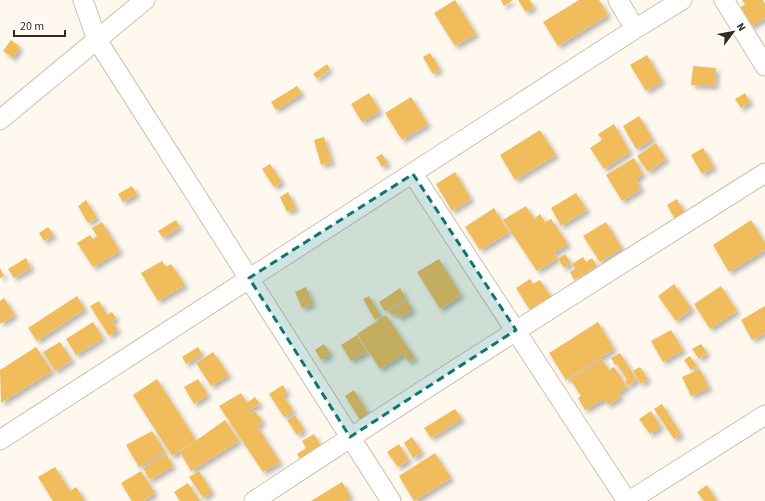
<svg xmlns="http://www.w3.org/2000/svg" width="765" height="501" font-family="'Source Sans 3',sans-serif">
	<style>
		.building { fill: #f1bc5c; filter: url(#shadow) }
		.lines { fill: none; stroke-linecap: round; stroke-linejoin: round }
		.street-casing { stroke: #cfc1aa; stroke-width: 21 }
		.street { stroke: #fff; stroke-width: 19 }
		.marked { fill: #0f766e; fill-opacity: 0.2; stroke: #0f766e; stroke-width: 3; stroke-dasharray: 8 5; stroke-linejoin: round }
	</style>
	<defs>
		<filter id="shadow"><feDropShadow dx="3.5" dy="3.5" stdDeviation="2" flood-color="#0004"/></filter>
	</defs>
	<rect width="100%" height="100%" fill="#fef8ef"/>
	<!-- building -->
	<path class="building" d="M455,0l21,34 -21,12 -21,-33z
		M501,0h12l-9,6z
		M518,0h12l4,7 -8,5z
		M579,0h20l9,15 -50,31 -15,-24z
		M742,0h21l2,4v14l-15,9 -12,-19 7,-3z
		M11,40l9,7 -7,11 -10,-7z
		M430,53l10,16 -7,5 -10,-17z
		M647,55l15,26 -16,10 -16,-26z
		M327,64l3,5 -13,10 -4,-5z
		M693,66l23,2 -1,18 -24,-1z
		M297,86l5,7 -26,17 -5,-8z
		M369,93l11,18 -18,11 -11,-18z
		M745,93l5,9 -9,6 -6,-9z
		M411,97l17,27 -26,16 -17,-27z
		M639,116l14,23 -17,10 -13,-23z
		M614,124l16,28 -26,17 -14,-21 12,-8 -4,-6z
		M540,130l16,25 -41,25 -15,-25z
		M324,137l8,25 -11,3 -7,-25z
		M656,143l10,16 -18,13 -11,-16z
		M703,148l11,19 -12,7 -11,-19z
		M382,154l6,9 -6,4 -6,-10z
		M634,158l9,16 -7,5 5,10 -19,12 -16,-26z
		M270,164l12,18 -8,5 -12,-18z
		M455,172l16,27 -19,12 -16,-27z
		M132,186l5,8 -14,8 -5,-8z
		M288,192l8,16 -9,4 -7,-15z
		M576,193l11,17 -26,16 -10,-18z
		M677,199l9,16 -10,6 -9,-16z
		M86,200l11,18 -9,5 -10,-17z
		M526,206l8,13 6,-5 5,8 6,-3 17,25 -14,9 4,5 -21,13 -34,-51z
		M494,208l15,24 -29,18 -15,-23z
		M176,220l4,7 -17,11 -5,-7z
		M751,220l14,23v7l-36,22 -16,-27z
		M102,222l18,29 -27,16 -16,-24 13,-8 3,4 4,-3 -5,-8z
		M606,222l16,26 -22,14 -17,-26z
		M48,227l6,8 -10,6 -5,-8z
		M565,254l6,9 -7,5 -6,-9z
		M583,257l3,5 6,-4 5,8 -23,14 -4,-8 5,-3 -3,-5z
		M26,258l5,10 -17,10 -6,-9z
		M439,259l22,36 -21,14 -23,-37z
		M162,261l4,6 5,-3 14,21 -27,16 -17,-28z
		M0,268l4,8 -4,2z
		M530,279l3,5 7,-4 11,17 -21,13 -14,-22z
		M674,284l18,25 -16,12 -18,-25z
		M721,286l16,25 -27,18 -16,-25z
		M306,287l7,17 -11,4 -7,-16z
		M400,288l6,10 -21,13 -6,-9z
		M77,296l8,13 -48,32 -9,-13z
		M369,296l12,20 -6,4 -12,-21z
		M4,298l11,17 -15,9v-23z
		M407,300l6,10 -14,8 -2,-4 -6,1 -2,-5z
		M99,301l8,14 5,-3 4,6 -4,3 6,9 -9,6 -19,-30z
		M765,306v27l-13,7 -11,-20z
		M386,315l29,43 -7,4 -4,-8 -24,15 -23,-35z
		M93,322l10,16 -27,17 -10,-16z
		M598,322l16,27 -48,31 -17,-27z
		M671,330l12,20 -20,12 -12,-21z
		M357,335l10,17 -16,9 -10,-16z
		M60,342l12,18 -17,11 -12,-19z
		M324,344l7,10 -10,6 -6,-10z
		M701,344l6,9 -8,6 -7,-10z
		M36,347l16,24 -51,32 -1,-33z
		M198,347l4,7 -16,10 -4,-7z
		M213,352l16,23 -18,11 -15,-23z
		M620,353l17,27 -9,6 -3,-5 2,-1 -10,-16 -2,1 -4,-7z
		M690,356l7,10 -6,4 -7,-10z
		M602,359l7,11 5,-3 13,20 -9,6 3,4 -13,8 -4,-6 -19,11 -7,-12 3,-2 -11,-17z
		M640,367l8,12 -7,5 -8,-13z
		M700,369l9,19 -18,8 -9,-19z
		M157,379l39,61 -24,16 -39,-61z
		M198,379l10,16 -14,9 -10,-17z
		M283,385l4,7 -4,3 11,17 -10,5 -15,-23z
		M354,390l17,28 -9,5 -17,-27z
		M241,393l6,10 8,-6 5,7 -12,7 1,3 6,-3 8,11 -6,4 23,36 -17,10 -44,-66z
		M662,404l19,30 -7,5 -20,-30z
		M455,409l7,10 -31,19 -7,-10z
		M651,411l10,16 -11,7 -11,-15z
		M295,415l9,15 -7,5 -10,-15z
		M225,420l14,21 -48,30 -11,-19z
		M152,431l13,21 -26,15 -13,-22z
		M314,434l10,17 -21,13 -6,-10 9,-6 -4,-7z
		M412,437l10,15 -9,6 -9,-15z
		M399,444l10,16 -11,7 -11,-15z
		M435,453l16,25 -37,23 -15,-25z
		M166,454l7,12 -23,14 -7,-12z
		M55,467l15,24 6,-4 9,14h-32l-15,-24z
		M141,471l14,22 -12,8h-11l-11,-18z
		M199,471l13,21 -9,6 -14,-21z
		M342,482l9,15 -7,4h-33z
		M188,483l12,18h-20l-6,-9z
		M707,485l10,16h-13l-7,-9z"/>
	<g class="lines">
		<defs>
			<path id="street" d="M83,0l14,40 294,461
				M618,0l17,29
				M724,0l41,66
				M0,120l145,-120
				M413,174l214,327
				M0,440l635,-411 47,-29
				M254,501c169,-112 340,-220 511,-328
				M629,501l136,-86"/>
		</defs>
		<!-- street casing -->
		<use href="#street" class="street-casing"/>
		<!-- street -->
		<use href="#street" class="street"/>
	</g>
	<!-- marked area -->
	<path class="marked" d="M413,174l103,156 -166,107 -101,-159z"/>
	<!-- north arrow -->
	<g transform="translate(733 32) rotate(58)" stroke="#ffffff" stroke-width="3" paint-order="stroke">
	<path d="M0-3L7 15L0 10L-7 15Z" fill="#322c23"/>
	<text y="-6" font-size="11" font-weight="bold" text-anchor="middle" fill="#322c23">N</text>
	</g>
	<!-- scale -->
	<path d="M14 30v6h51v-6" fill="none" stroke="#322c23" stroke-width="2"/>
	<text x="20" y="30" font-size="12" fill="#322c23" stroke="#ffffff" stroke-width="3" paint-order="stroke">20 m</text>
</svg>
